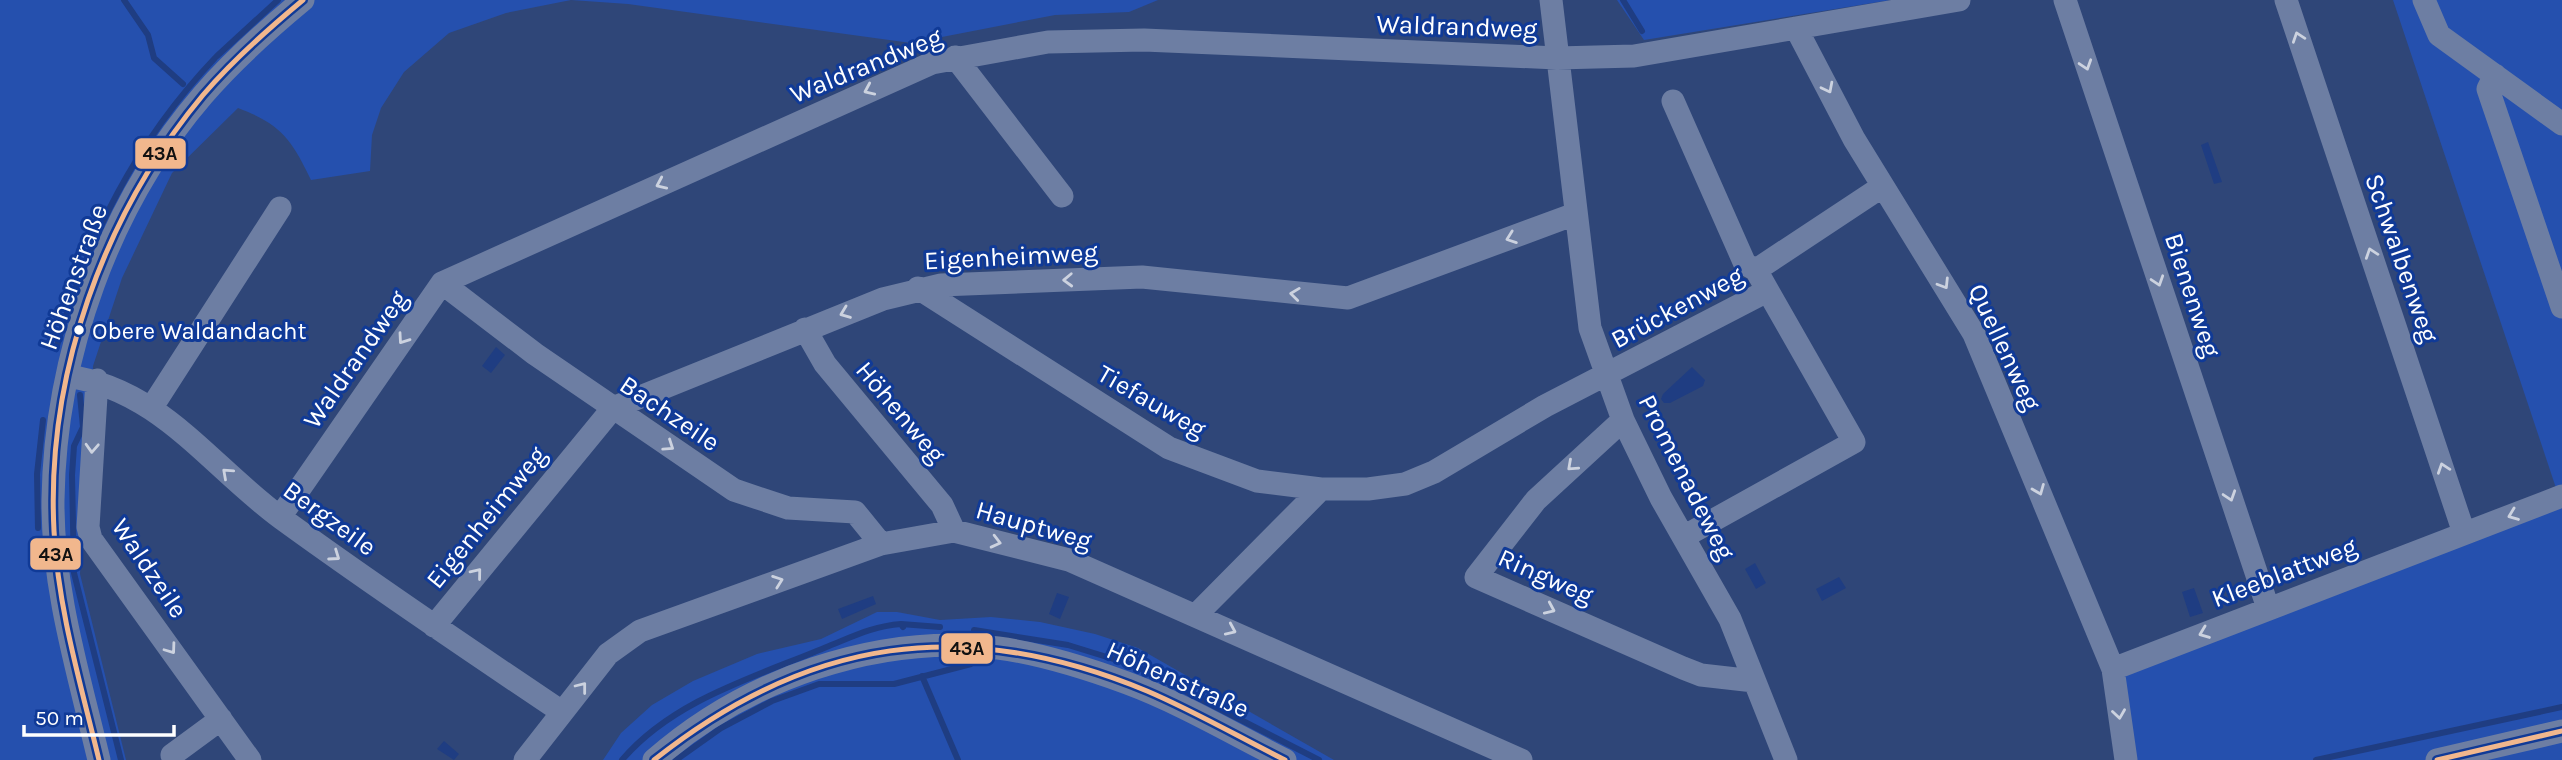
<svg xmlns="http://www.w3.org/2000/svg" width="2562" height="760" font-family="Karla,sans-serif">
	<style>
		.green { fill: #2550ae }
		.water { fill: #1f3d82 }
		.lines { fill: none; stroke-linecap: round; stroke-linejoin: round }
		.stream { stroke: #1f3d82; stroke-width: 6 }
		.minor { stroke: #6d7ea3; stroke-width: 23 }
		.bus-1-casing { stroke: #103a97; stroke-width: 10 }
		.bus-1 { stroke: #f1b78d; stroke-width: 5 }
		.oneway { stroke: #ccd2df }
		.bus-dot { fill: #fff; stroke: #103a97; stroke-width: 2.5 }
		.labels { text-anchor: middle; stroke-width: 6; stroke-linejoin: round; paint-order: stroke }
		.bus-label { font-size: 24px; fill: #fff; stroke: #103a97; text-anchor: start }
		.street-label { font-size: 26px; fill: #fff; stroke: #103a97 }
		.line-badge { stroke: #103a97; stroke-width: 2.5 }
		.pale-badge-label { font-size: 19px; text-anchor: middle; font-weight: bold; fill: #111 }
	</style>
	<rect width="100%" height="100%" fill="#2f4678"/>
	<!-- green -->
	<path class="green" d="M0,0h1158l-29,12 -74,3 -144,28 -283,-39 -57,-4 -65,13 -57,20 -45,39 -23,36 -9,27 -2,36 -59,9c-19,-40 -30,-56 -73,-72l-66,65 -50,105 -29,88 -13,208 46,186h-126z
		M1617,0h274l-247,40z
		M2393,0h169v760h-443l-15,-98 453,-171z
		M877,612h20l43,8 51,-3 49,5 55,12 43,14 196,112h-731l18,-27 31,-28 41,-24 64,-27 64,-15z"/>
	<!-- water -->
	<path class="water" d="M2208,142l14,40 -8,2 -13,-39z
		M496,347l9,8 -14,18 -9,-7z
		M1692,367l13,13 -2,6 -33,17h-6l-3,-4 2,-5z
		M1755,563l11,20 -10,6 -11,-20z
		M1839,577l7,11 -24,13 -6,-12z
		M2194,588l9,25 -13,4 -8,-25z
		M1057,593l12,4 -9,22 -11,-5z
		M873,596l3,8 -34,15 -4,-10z
		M444,741l15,13 -5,6 -17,-11z"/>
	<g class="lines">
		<!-- stream -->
		<path class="stream" d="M124,0l24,35 6,23 29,26
			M1623,0l19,31
			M217,56l61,-56
			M56,349c31,-110 79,-207 159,-291
			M80,395l3,32 -9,19 -2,29 2,98 47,187
			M38,528l-1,-54 6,-54
			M901,624l39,3
			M974,630l94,15 68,21 183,94
			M922,676l36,84
			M622,760c52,-61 136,-84 207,-114 25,-10 45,-20 72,-22l2,3
			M676,760l45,-32 51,-27 47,-17h75l77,-20
			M2316,760l246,-53"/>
		<!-- minor -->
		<path class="minor" d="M1551,0l39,328 33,92 38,78 69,121 56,141
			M2065,0l203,608
			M2286,0l178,533
			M2424,0l15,35 123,89
			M1796,28l58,111 120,195 139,335 13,91
			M955,57l107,139
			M2495,75l-7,14 74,218
			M1673,101l72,163 11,6
			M442,283l93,71 199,136 54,18 67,4 26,32
			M918,288l251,160 88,33 64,8h47l37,-5 29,-12 111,-66 222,-115
			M805,329l20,35 117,141 12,26
			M67,376c93,13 142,89 214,142 92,67 187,131 281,194
			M97,380l-9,147 3,12 159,221
			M152,407l128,-199
			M1623,420l-87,80 -60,77 207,91 18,7 53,6
			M280,517l162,-234 490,-220 116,-21 96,-2 413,18 77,-2 325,-56
			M1685,536l169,-94 -98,-172 127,-84
			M1196,615l125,-126
			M434,626l179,-218 270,-109 58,-14 201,-8 206,21 227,-84
			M2113,669l449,-173
			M172,755l49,-36
			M99,760c-20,-85 -47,-172 -46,-260 2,-145 56,-296 150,-405 30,-35 65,-66 100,-95
			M525,760l83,-106 32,-23 241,-87 73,-13 115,29 452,200
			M654,760c91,-80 222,-127 344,-112 44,6 88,20 129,35 54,20 106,51 158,77
			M2437,760l125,-29"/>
		<defs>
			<path id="bus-1" d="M99,760c-18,-75 -41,-151 -45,-229 -8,-156 49,-316 149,-436 30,-35 65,-66 100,-95
				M654,760c155,-123 310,-145 493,-69 47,20 92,46 138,69
				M2437,760l125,-29"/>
		</defs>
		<!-- bus-1 casing -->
		<use href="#bus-1" class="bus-1-casing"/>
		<!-- bus-1 -->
		<use href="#bus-1" class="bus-1"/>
	</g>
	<!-- one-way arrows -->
	<defs><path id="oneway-chevron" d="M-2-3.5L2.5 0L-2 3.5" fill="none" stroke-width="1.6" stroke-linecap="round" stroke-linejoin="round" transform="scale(1.75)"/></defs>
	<g class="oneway">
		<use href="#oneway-chevron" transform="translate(2298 37) rotate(-109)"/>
		<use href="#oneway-chevron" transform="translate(2086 65) rotate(72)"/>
		<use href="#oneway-chevron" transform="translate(1828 88) rotate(63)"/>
		<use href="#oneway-chevron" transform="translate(869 90) rotate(156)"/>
		<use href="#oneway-chevron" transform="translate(661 184) rotate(156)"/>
		<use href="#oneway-chevron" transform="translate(1511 238) rotate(160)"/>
		<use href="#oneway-chevron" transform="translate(2371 253) rotate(-109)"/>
		<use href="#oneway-chevron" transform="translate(1068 280) rotate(178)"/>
		<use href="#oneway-chevron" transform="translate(2158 281) rotate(72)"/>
		<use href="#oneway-chevron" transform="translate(1944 284) rotate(58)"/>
		<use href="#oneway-chevron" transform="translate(1295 294) rotate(-173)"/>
		<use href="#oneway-chevron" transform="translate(845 313) rotate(159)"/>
		<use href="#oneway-chevron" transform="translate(403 339) rotate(125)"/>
		<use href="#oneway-chevron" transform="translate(669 446) rotate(34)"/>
		<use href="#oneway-chevron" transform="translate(92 448) rotate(93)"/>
		<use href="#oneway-chevron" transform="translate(1572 466) rotate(138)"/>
		<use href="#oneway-chevron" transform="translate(2443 468) rotate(-109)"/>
		<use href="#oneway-chevron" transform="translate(227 473) rotate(-138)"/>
		<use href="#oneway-chevron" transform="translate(2039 490) rotate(68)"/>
		<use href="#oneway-chevron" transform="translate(2230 496) rotate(72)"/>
		<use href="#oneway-chevron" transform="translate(2513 515) rotate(159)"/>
		<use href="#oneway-chevron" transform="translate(996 542) rotate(14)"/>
		<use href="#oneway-chevron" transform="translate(335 556) rotate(35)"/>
		<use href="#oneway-chevron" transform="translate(477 573) rotate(-51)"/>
		<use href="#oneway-chevron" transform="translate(778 581) rotate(-20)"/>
		<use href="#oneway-chevron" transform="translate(1550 609) rotate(24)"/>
		<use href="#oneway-chevron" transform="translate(1231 630) rotate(24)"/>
		<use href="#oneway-chevron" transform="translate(2204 633) rotate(159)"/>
		<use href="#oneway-chevron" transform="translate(171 649) rotate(54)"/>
		<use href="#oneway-chevron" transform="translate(582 687) rotate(-52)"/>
		<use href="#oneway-chevron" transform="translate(2119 714) rotate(82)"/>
	</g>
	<!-- markers -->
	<circle class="bus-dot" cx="79" cy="330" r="6"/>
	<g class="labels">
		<!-- bus labels -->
		<g class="bus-label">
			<text x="92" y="339">Obere Waldandacht</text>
		</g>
		<!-- street labels -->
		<g class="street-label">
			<text transform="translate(1457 26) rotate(2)" y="9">Waldrandweg</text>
			<text transform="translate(866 65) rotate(-22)" y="9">Waldrandweg</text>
			<text transform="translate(1011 256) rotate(-3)" y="9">Eigenheimweg</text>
			<text transform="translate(2402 258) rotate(71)" y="9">Schwalbenweg</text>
			<text transform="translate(73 277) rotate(-70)" y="9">Höhenstraße</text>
			<text transform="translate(2193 295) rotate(72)" y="9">Bienenweg</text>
			<text transform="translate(1677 307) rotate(-28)" y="9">Brückenweg</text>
			<text transform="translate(2005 347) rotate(65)" y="9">Quellenweg</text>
			<text transform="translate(355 359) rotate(-55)" y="9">Waldrandweg</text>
			<text transform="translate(1152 401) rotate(30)" y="9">Tiefauweg</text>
			<text transform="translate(901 412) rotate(50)" y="9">Höhenweg</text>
			<text transform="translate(670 413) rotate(34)" y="9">Bachzeile</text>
			<text transform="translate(1687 477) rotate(63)" y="9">Promenadeweg</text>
			<text transform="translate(486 517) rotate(-51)" y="9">Eigenheimweg</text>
			<text transform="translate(330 518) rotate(36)" y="9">Bergzeile</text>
			<text transform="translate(1034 525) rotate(16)" y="9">Hauptweg</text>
			<text transform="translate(150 568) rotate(56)" y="9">Waldzeile</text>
			<text transform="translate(2284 572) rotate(-21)" y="9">Kleeblattweg</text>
			<text transform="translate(1546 576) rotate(24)" y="9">Ringweg</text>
			<text transform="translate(1178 679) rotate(24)" y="9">Höhenstraße</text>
		</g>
	</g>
	<g class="line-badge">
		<rect x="134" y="137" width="53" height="33" rx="7" fill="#f1b78d"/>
		<rect x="29" y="537" width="53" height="34" rx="7" fill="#f1b78d"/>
		<rect x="940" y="632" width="54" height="33" rx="7" fill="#f1b78d"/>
	</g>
	<g class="pale-badge-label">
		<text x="160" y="160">43A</text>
		<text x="56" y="561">43A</text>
		<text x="967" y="655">43A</text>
	</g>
	<!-- scale -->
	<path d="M24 725v10h150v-10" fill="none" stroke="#ffffff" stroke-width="3.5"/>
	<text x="35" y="725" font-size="21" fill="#ffffff" stroke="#103a97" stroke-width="5" paint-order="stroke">50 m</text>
</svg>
